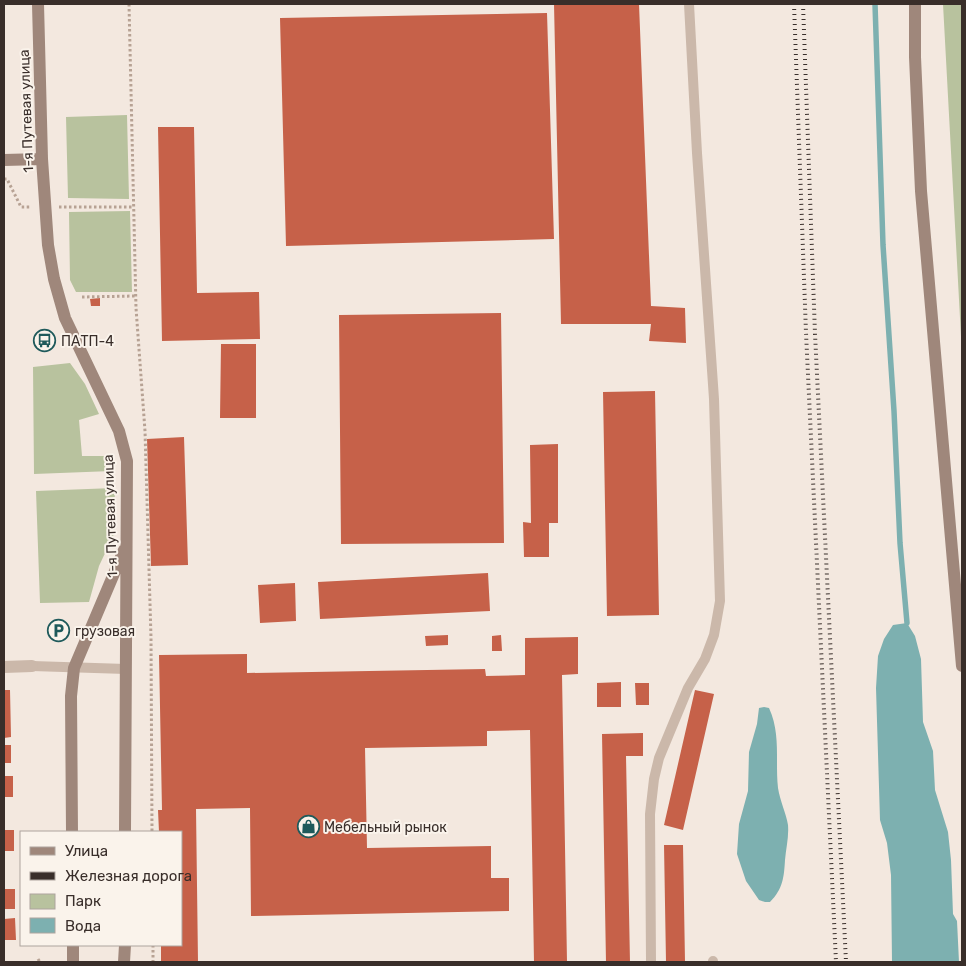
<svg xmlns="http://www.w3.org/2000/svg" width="966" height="966" font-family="Rubik,sans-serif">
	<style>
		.green { fill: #b8c29e }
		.water { fill: #7db0b0 }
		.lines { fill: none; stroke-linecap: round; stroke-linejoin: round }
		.stream { stroke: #7db0b0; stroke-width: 5.5 }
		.building { fill: #c66149 }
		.path { stroke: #b7a294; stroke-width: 3; stroke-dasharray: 2.5 2.5; stroke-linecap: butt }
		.lane { stroke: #cbb8aa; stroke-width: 10 }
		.street { stroke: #cbb8aa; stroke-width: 12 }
		.secondary { stroke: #9f877b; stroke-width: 12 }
		.rail { stroke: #392e2a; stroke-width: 4; stroke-dasharray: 1 4; stroke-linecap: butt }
		.labels { text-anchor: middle; stroke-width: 4; stroke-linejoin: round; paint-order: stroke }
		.street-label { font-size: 14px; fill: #392e2a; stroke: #faf3eb }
		.poi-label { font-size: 14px; fill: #392e2a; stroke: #faf3eb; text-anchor: start }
	</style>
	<rect width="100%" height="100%" fill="#f3e8df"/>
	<!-- green -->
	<path class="green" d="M943,4h19v351z
		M127,115l2,84 -61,-1 -2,-81z
		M130,211l2,81h-56l-6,-12 -1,-68z
		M70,363l15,21 14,30 -20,6 3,36h29l1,15 -78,3 -1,-107z
		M114,488l2,22 -2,24 -15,32 -10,36 -49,1 -4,-112z"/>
	<!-- water -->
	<path class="water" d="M907,623l8,13 6,23 2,63 10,29 2,39 13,42 3,28 2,54 4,7 2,41h-67l-1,-87 -4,-32 -7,-23 -4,-132 2,-32 6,-17 9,-14z
		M764,707l5,1c12,26 6,53 9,80 2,13 8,25 10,37 1,12 -2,23 -3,35 -1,17 -2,29 -15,42h-5l-6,-2 -13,-19 -9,-27 2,-30 9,-33 1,-39 8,-28 2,-16z"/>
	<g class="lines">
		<!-- stream -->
		<path class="stream" d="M875,4l8,241 11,166 6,132 7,80"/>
	</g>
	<!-- building -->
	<path class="building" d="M554,4h85l12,302 34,2 1,35 -37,-2 2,-17h-90z
		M547,13l7,226 -268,7 -6,-228z
		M158,127h36l3,166 62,-1 1,47 -98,2z
		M100,298v8h-9l-1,-7z
		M501,313l3,230 -163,1 -2,-229z
		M221,344h35v74h-36z
		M655,391l4,224 -52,1 -4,-224z
		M184,437l4,128 -37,1 -4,-127z
		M558,444v79h-9v34h-25l-1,-35 8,1 -1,-78z
		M488,573l2,38 -170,8 -2,-37z
		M295,583l1,38 -36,2 -2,-38z
		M448,635v10l-22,1 -1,-10z
		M501,635l1,16h-10v-15z
		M578,637v37l-16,1 5,287h-33l-4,-232 -43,1v15l-122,2 2,100 124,-2v32h18v33l-258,5 -1,-108 -54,1 2,153h-37v-17h20v-113h-22l-1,-22h4l-3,-155 88,-1v19l238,-4 1,7 39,-1v-37z
		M621,682v25h-24v-24z
		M635,683h14v22h-13z
		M4,690h6l1,47 -7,1z
		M695,690l19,4 -31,136 -19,-5z
		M643,733v23h-17l4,206h-24l-4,-228z
		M4,745h7v18h-7z
		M4,776h9v21h-9z
		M4,830h10v21h-10z
		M664,845h19l2,117h-19z
		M4,889h11v20h-11z
		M15,918l1,22h-12v-21z"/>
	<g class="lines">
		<!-- path -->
		<path class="path" d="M129,4l7,304 9,123 6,207 1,194
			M4,179h3l14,28h9
			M59,207h75
			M82,297l53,-1
			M153,945v17
			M38,959l2,3"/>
		<!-- lane -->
		<path class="lane" d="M32,666l94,3
			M651,962l-1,-148 4,-35 5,-21 29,-70 17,-29 9,-24 6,-34 -6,-202 -17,-246 -8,-149
			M713,962v-1"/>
		<!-- street -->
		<path class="street" d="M4,667l28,-1"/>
		<!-- secondary -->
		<path class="secondary" d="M38,4l4,155 6,86 6,34 11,39 54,113 8,30 -2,371
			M915,4v53l6,134 41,475
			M4,160l38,-1
			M72,832l-1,-136 3,-28 50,-118
			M73,945v17
			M124,962l1,-17"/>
		<!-- rail -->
		<path class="rail" d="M794,4l12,329 30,629
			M803,4l12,330 31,628"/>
	</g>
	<!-- icons -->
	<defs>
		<symbol id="bus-ring" viewBox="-11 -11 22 22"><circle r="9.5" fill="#faf3eb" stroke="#1f5a5b" stroke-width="1.5"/><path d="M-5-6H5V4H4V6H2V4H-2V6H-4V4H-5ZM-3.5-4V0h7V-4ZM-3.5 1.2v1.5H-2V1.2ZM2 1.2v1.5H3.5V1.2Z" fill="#1f5a5b"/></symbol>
		<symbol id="parking-ring" viewBox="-11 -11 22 22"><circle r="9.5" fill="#faf3eb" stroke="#1f5a5b" stroke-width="1.5"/><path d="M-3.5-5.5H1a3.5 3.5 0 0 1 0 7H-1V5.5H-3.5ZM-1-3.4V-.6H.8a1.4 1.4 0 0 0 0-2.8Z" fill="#1f5a5b"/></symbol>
		<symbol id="shop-ring" viewBox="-11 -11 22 22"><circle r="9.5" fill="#faf3eb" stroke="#1f5a5b" stroke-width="1.5"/><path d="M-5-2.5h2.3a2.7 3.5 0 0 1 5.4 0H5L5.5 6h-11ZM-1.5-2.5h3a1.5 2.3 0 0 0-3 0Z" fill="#1f5a5b"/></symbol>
	</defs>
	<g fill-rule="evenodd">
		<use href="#bus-ring" x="32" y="328" width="25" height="25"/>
		<use href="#parking-ring" x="46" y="618" width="25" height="25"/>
		<use href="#shop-ring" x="296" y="814" width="25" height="25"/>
	</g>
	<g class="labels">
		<!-- street labels -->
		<g class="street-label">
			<text transform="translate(26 111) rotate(-92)" y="5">1-я Путевая улица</text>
			<text transform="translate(110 516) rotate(-92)" y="5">1-я Путевая улица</text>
		</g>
		<!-- poi labels -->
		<g class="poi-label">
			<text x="61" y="346">ПАТП-4</text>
			<text x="75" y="636">грузовая</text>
			<text x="324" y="832">Мебельный рынок</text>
		</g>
	</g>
	<!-- border -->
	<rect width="966" height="966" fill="none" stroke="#392e2a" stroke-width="10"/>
	<!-- legend -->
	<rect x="20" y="831" width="162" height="115" fill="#faf3eb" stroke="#ada49e"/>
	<rect x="30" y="847" width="25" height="8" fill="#9f877b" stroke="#ada49e"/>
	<text x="65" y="856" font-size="15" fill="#392e2a">Улица</text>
	<rect x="30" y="872" width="25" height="8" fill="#392e2a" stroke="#ada49e"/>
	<text x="65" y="881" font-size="15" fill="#392e2a">Железная дорога</text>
	<rect x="30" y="894" width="25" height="15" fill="#b8c29e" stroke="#ada49e"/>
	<text x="65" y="906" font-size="15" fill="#392e2a">Парк</text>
	<rect x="30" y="918" width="25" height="15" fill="#7db0b0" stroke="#ada49e"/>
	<text x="65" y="931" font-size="15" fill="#392e2a">Вода</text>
</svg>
